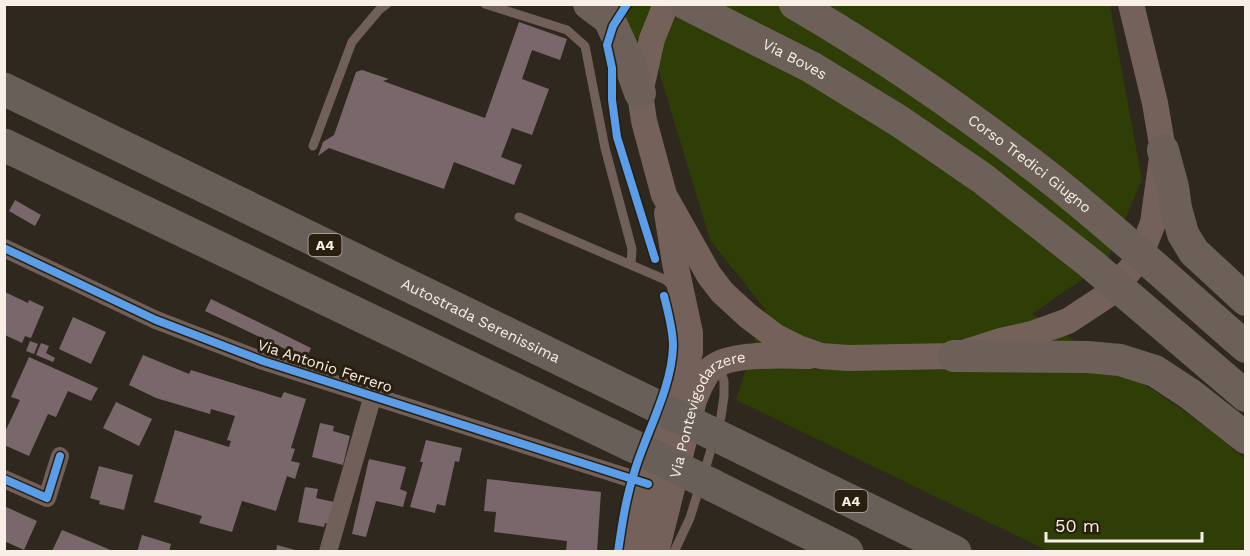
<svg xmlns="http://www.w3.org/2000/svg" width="1250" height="556" font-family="'Work Sans',sans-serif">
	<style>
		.green { fill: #2e3e06 }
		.building { fill: #7a676c }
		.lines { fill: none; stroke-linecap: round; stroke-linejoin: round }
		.service { stroke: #716059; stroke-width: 9 }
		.minor { stroke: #716059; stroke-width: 18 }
		.secondary { stroke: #74625a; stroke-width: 26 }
		.trunk { stroke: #6c6058; stroke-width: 32 }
		.motorway { stroke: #685f58; stroke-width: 33 }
		.trunk-bridge { stroke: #6c6058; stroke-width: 32 }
		.motorway-bridge { stroke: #685f58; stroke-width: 33 }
		.cycleway-casing { stroke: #2a1f0f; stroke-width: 11 }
		.cycleway { stroke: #5a9eea; stroke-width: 8 }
		.labels { text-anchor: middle; stroke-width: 6; stroke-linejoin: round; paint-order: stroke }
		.shield { fill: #2a1f0f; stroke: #bab1a6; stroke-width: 1.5 }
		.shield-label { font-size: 14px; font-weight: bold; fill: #f8f0e6 }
		.street-label { font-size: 15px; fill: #f8f0e6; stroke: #2a1f0f }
	</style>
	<rect width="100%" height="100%" fill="#2e281e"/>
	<!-- green -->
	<path class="green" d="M602,5h509l-1,1 32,174 -36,83 -74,51c71,45 150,89 213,145v92h-197l-312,-151 29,-91 -55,-69 -55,-182 -43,-47z"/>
	<!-- building -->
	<path class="building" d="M519,22l48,17 -7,21 -28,-10 -10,29 27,10 -17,46 -20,-7 -11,29 21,8 -8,20 -60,-23 -10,27 -115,-41 -11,8 5,-14 11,-7 22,-63 6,-2 27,9 -6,2 102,37z
		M15,200l26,15 -6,11 -26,-15z
		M5,292l23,11 1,-3 15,7 -13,31 -6,-2 -3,7 -17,-8z
		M211,299l100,49 -5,11 -101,-48z
		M73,317l33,15 -15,32 -32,-15z
		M30,341l8,3 -4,10 -8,-3z
		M41,343l8,3 -3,7 9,5 -2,4 -17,-7z
		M143,355l46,19 2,-4 90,28 3,-6 22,7 -15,49 4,1 -4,12 9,2 -5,16 -8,-3 -11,35 -34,-10 -10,31 -33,-9 3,-7 -48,-14 21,-72 54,17 2,-6 -4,-1 8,-24 -24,-7 -1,5 -54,-16 -27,-13z
		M29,357l69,31 -7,13 -23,-10 -12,26 -8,-3 -19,42 -25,-11v-11l16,-34 -9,-3z
		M116,402l36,17 -13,27 -36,-18z
		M320,423l14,3 -1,5 17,5 -7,29 -31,-8z
		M426,440l36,8 -3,14 -4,-1 -10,45 -8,-2 -2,9 -25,-6 13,-45h-3z
		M369,459l37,8 -6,22 7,3 -4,15 -27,-6 -10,36 -14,-3z
		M99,466l34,9 -9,35 -25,-6 1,-3 -10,-3z
		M487,479l114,13 -4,60 -31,-1 1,-10 -73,-9 2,-20 -12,-1z
		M305,487l13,2 -2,9 18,4 -5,22 -4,-1 -1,4 -26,-5z
		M4,506l33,15 -13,29 -20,-9z
		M62,530l44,18 8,4 -62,-1z
		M142,535l29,9 -2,8h-32z
		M277,545l22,6 -1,1h-22z"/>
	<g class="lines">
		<!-- service -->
		<path class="service" d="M485,4l82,26 18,16 20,102 27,101 -1,16
			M313,146l39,-104 27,-32 8,-6
			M519,217l147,63 8,8
			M674,552l16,-34 31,-101 3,-21v-15l-5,-16"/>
		<!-- minor -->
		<path class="minor" d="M4,248l152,72 107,41 385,123
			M4,479l43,19 13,-42
			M328,552l45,-157"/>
		<!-- secondary -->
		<g class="secondary">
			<path d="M666,4l-14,35 -12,54 4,28 20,74 45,80 13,17 26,24 28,21 22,11 23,8 27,2 106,-2 47,-15 31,-7 36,-13 38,-25 32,-35 15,-38 10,-73 -8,-47 -24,-99"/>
			<path d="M630,552l18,-68 37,-110 5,-22v-19l-15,-70 -8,-50"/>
			<path id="s1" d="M656,552l38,-152c5,-11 9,-24 18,-32 18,-16 73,-12 97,-12"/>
		</g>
		<!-- trunk -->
		<g class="trunk">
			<path d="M589,4l20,15 20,43 11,31"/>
			<path id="s2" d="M686,4l125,63 88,54"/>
			<path d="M1163,150l10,37 3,21 7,26 11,18 52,48"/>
			<path d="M954,356l134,1 32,3 35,11 35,23 56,44"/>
		</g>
		<!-- motorway -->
		<g class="motorway">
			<path id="s3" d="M4,89l642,312"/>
			<path d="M4,145l627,300"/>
			<path d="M746,450l209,102"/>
			<path d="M712,485l135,67"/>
		</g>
		<!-- trunk-bridge -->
		<g class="trunk-bridge">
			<path id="s4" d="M795,4c88,51 171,109 251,171 69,54 133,114 200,172"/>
			<path d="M899,121l83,57 108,85 156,133"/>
		</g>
		<!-- motorway-bridge -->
		<path class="motorway-bridge" d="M646,401l100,49
			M631,445l81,40"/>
		<defs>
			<path id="cycleway" d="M627,4l-14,22 -6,19 5,23v32l5,37 38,122
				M4,248l152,72 107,41 385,123
				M4,479l43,19 13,-42
				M618,552c4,-28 8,-55 17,-82 12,-39 37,-83 38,-124 0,-17 -5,-34 -9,-50"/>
		</defs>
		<!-- cycleway casing -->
		<use href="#cycleway" class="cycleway-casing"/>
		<!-- cycleway -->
		<use href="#cycleway" class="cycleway"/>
	</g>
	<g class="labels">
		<!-- shield labels -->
		<g class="shield">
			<rect x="308.5" y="234" width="33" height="22" rx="4.5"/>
			<rect x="834.5" y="490" width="33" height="22" rx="4.5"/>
		</g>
		<g class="shield-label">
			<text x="325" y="250">A4</text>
			<text x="851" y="506">A4</text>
		</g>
		<!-- street labels -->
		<g class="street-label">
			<text dy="5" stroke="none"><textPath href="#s2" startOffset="122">Via Boves</textPath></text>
			<text dy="5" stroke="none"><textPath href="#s4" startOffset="284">Corso Tredici Giugno</textPath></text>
			<text dy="5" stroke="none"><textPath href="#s3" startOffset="530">Autostrada Serenissima</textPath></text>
			<text transform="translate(325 366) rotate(18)" y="5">Via Antonio Ferrero</text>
			<text dy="5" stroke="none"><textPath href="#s1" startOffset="153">Via Pontevigodarzere</textPath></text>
		</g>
	</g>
	<!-- border -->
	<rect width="1250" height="556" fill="none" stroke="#f8f0e6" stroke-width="12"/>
	<!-- scale -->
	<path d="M1046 532v9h156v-9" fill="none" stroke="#f8f0e6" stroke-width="3"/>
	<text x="1055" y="532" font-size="18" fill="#f8f0e6" stroke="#2a1f0f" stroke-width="4.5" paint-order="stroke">50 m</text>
</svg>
